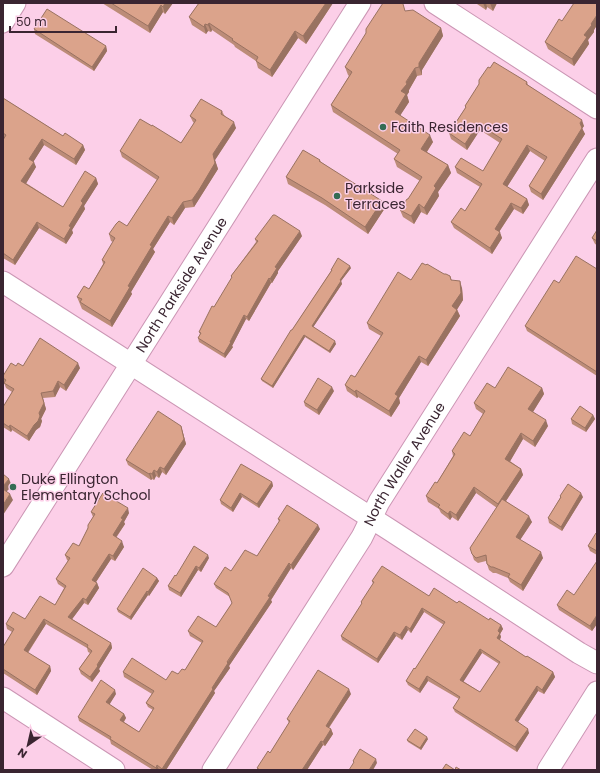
<svg xmlns="http://www.w3.org/2000/svg" width="600" height="773" font-family="Poppins,sans-serif">
	<style>
		.lines { fill: none; stroke-linecap: round; stroke-linejoin: round }
		.minor-casing { stroke: #cb96b4; stroke-width: 23 }
		.minor { stroke: #fff; stroke-width: 21 }
		.wall { fill: #bc8c78; fill-rule: evenodd }
		.shaded-wall { fill: #997261 }
		.building { fill: #dba38b; stroke: #997261; fill-rule: evenodd }
		.poi-dot { fill: #346c54; stroke: #fccfe8; stroke-width: 1.5 }
		.labels { text-anchor: middle; stroke-width: 3; stroke-linejoin: round; paint-order: stroke }
		.poi-label { font-size: 14px; fill: #3a2531; stroke: #fccfe8; text-anchor: start }
		.street-label { font-size: 14px; fill: #3a2531; stroke: #fccfe8 }
	</style>
	<rect width="100%" height="100%" fill="#fccfe8"/>
	<g class="lines">
		<defs>
			<g id="minor">
				<path d="M435,3l162,105"/>
				<path d="M3,22l12,-19"/>
				<path d="M3,282l387,248 189,123 18,10"/>
				<path id="s1" d="M3,566l357,-563"/>
				<path d="M3,698l111,72"/>
				<path id="s2" d="M213,770l149,-233 17,-35 218,-343"/>
				<path d="M548,770l49,-78"/>
			</g>
		</defs>
		<!-- minor casing -->
		<use href="#minor" class="minor-casing"/>
		<!-- minor -->
		<use href="#minor" class="minor"/>
	</g>
	<!-- wall -->
	<path class="wall" d="M102,3h71l-8,11 -2,-2 -13,21z
		M199,3h134l-27,41 -8,-6 -26,39 -14,-9 -2,-7 -21,-14 -1,-2 -22,-15 -1,2 -3,-1 -2,3 -14,-9 -3,-8z
		M476,3h21l-4,8 -6,-4 -1,3 -9,-6z
		M597,3v22l-3,5v2l-6,8 1,4 -15,22 -26,-17 -3,-7 17,-21z
		M406,11l35,17 2,8 -21,34v5l-5,1 -8,14v2l-2,3 2,7 -9,13 33,27 -6,10 21,13 3,8 -13,19 1,4 -12,19 -6,-3 -7,12 -11,-7 -3,-7 8,-11 12,-18 -23,-14 -3,-8 4,-5 -65,-42 -2,-7 18,-29 -1,-1 -3,-8z
		M34,29l72,17 1,5 -13,20 -59,-37z
		M490,68l37,14 1,3 56,41 -2,2 3,6 -42,66 -12,-8 -2,-6 16,-25 -15,-10 -23,36 20,12 2,6 -6,9 -9,-5 -15,23 3,6 -10,16 -38,-26 -3,-6 14,-11 15,-24 -23,-14 -2,-6 28,4 17,-28 -20,-13 -13,20 -16,-11 -2,-6 17,-26 -1,-1z
		M3,98l60,38 20,9 2,5 -9,15 -32,-20 -11,17 3,5 -10,16 37,24 33,-29 2,6 -14,22 1,3 -13,21 1,3 -7,11 -27,-16 -24,37 -12,-7v-118l1,-2h-1z
		M222,111l2,4 12,13 -21,32 3,9 -24,38 -9,1 -11,17 -4,-3 -17,27 2,3 -24,40 1,2 -20,33 -30,-18 -5,-12 12,-8 14,-25 -1,-4 11,-18 -2,-1 -2,-7 18,-8 30,-46 -35,-23 -2,-6 32,-25 29,17 13,-20 -1,-1 -3,-6z
		M320,160l1,2 64,46 -17,26 -43,-29 -37,-21 -2,-7z
		M597,230v15l-2,-1 -3,-6z
		M302,236l-24,35v2l-6,10h-1l-22,38 -3,-2 -14,27 1,1 -8,11 -26,-16 -1,-4 2,-4 -1,-2 33,-54 -1,-2 25,-34 -1,-3z
		M351,268l-10,13 1,3 -29,43 23,17 -6,9 -25,-16 -32,51 -11,-7 -1,-2 31,-49 39,-59v-1z
		M597,269v107l-70,-45 -2,-5 34,-43z
		M444,274l6,2 2,5 10,7 1,12 -6,9 3,7 -32,50 -7,-4 -22,36 1,5 -9,14 -33,-20 -1,1 -10,-7 -2,-6 10,-8 26,-41 -12,-7 -2,-6 44,-43z
		M16,366h7l57,2 -14,23 -6,-4 -5,10 -12,1 3,11 -5,10 1,2 -2,6 -4,3 -7,11 -17,-11 -1,2 -8,-5v-20l9,-15 -6,-4 -3,-8v-4z
		M495,388h47l2,6 -11,18 15,14 -13,21 -12,-8 -13,22 11,8 2,6 -17,26 26,21 -12,18 23,18 -20,33 -13,-9 -2,-4 -12,-5h-3l-4,-3 -3,-9 -8,2 -4,-3 -2,-6 25,-46 -21,-15 -18,28 -6,-4 -2,3 -9,-7 -2,-4 -11,-7 -2,-6 11,-13 16,-27 -1,-5 18,-15 13,-22 -7,-5 -2,-6z
		M334,391l-15,24 -14,-9 -1,-4z
		M593,415l2,4 -9,13 -14,-8 -1,-5z
		M181,426l5,18 -20,31 -4,-3 -3,6 -3,-2 -2,4 -2,-1 -1,1 -23,-15 -2,-5z
		M272,482l1,4 -14,22 -17,-11 -9,15 -12,-8 -1,-4z
		M560,496l23,1 -21,34 -13,-8 -1,-5 12,-20z
		M91,512l38,1 -5,9 1,2 -9,14 8,9 -9,14 -4,-2 -15,23 1,1 2,5 -11,17 -4,-2 -12,16 39,24 1,5 -13,21 1,2 -8,11 -11,-8 -2,-5 11,-16 -2,-1 -1,-4 -41,-24 -18,29 22,13 1,5 -14,24 -34,-22v-26l9,-15 -5,-3 -1,-5 19,-5 30,-14 9,-17 -6,-4 -2,-5 12,-18 -1,-1 -2,-5 14,-9 9,-18 5,-11z
		M278,519l42,10 -27,41 -2,-2 -20,32 1,2 -43,64 1,2 -16,23 1,2 -49,77h-13l-42,-26 -1,-4 -31,-19 -1,-4 38,-23 -7,10 15,10 2,4 -2,4 15,10 14,-22 -5,-3 -2,-4 6,-9 -28,-17 -1,-5 43,8 12,-6 7,-4 17,-27 -12,-7 -2,-5 28,-4 16,-24 -2,-6 -14,-9 -2,-4 17,-13 26,-15 22,-34z
		M597,533v22l-7,-4 -2,-5z
		M209,558l-8,14 -3,-2 -17,27 -12,-7 -1,-4 8,-10z
		M157,578l2,3 -10,15 -1,-1 -17,25 -13,-8 -1,-3z
		M372,581l85,22 32,17 12,5 2,4 -3,5 1,3 -1,3 26,17 27,15 2,5 -11,17 -6,-3 -20,31 11,11 -12,19 -62,-40 -2,-4 6,-9 -31,-18 -8,12 -12,-8 -2,-4 9,-12 29,-44 -20,-13 -13,21 -3,-3 -6,10 -6,-4 -18,27 -36,-23 -1,-4 21,-32 -1,-2 12,-18zM482,653l17,11 -19,28 -17,-11z
		M557,605l40,19 -5,7 -33,-21z
		M351,694l-22,34 2,1 2,5 -8,12 -2,-1 -16,25h-49l-1,-2 13,-15 19,-30 -2,-4z
		M428,739l-7,11 -13,-8 -1,-2z"/>
	<!-- shaded-wall -->
	<path class="shaded-wall" d="M165,3h8l-8,11 -2,-7z
		M326,3h7l-27,41 -3,-8z
		M483,3h3l1,4 -1,3z
		M490,3h7l-4,8z
		M161,5l2,7 -13,21 -2,-7z
		M597,15v10l-3,5v2l-6,8 1,4 -15,22 -2,-7 12,-24z
		M209,23l3,7 -1,2 -3,-7z
		M205,24l3,7 -2,3 -2,-7z
		M441,28l2,8 -21,34v5l-3,-8v-4z
		M295,31l3,7 -26,39 -2,-7z
		M106,46l1,5 -13,20 -2,-4z
		M415,68l2,8 -8,14v2l-2,3 2,7 -11,17 -3,-7 6,-21z
		M582,120l2,6 -2,3 -2,-6z
		M234,122l2,6 -21,32 3,9 -24,38 -2,-7 21,-46z
		M478,124l2,6 -13,20 -2,-6z
		M582,128l3,6 -42,66 -2,-6z
		M430,135l3,7 -9,14 -3,-7z
		M42,139l2,6 -12,19 -3,-5z
		M83,145l2,5 -9,15 -2,-6z
		M527,145l3,6 -25,39 -2,-6z
		M34,162l2,5 -12,20 -3,-6z
		M448,165l3,8 -13,19 1,4 -12,19 -3,-7 10,-22z
		M96,178l2,6 -14,22 1,3 -13,21 1,3 -7,11 -2,-5 5,-13 12,-25z
		M527,199l2,6 -6,9 -2,-6z
		M382,201l3,7 -17,26 -3,-7z
		M183,202l2,6 -11,17 -2,-7z
		M511,203l3,6 -17,26 -2,-6z
		M419,204l2,8 -7,12 -3,-8z
		M168,216l2,6 -17,27 2,3 -24,40 1,2 -20,33 -2,-6 40,-76z
		M37,222l2,6 -24,37 -2,-5z
		M300,231l2,5 -24,35v2l-6,10 -2,-4 5,-12z
		M500,232l2,6 -10,16 -2,-6z
		M350,266l1,2 -10,13 1,3 -30,45v-3l28,-46z
		M269,278l2,5 -22,38 -2,-4z
		M460,281l2,7 1,12 -8,13 -3,-7z
		M457,310l3,6 -32,50 -2,-6z
		M244,315l2,4 -14,27 1,1 -8,11 -1,-4z
		M304,335l1,2 -32,51 -1,-2z
		M335,341l1,3 -6,9 -1,-2z
		M419,356l2,6 -22,36 1,5 -9,14 -2,-6 6,-17z
		M78,363l2,5 -14,23 -2,-6z
		M58,381l2,6 -5,10 -2,-6z
		M332,387l2,4 -15,24 -2,-5z
		M542,388l2,6 -13,21 -3,-6z
		M356,390l2,7 -1,1 -2,-6z
		M41,393l5,16 -5,10 -2,-6z
		M593,415l2,4 -9,13 -1,-4z
		M40,416l2,5 -2,6 -4,3 -7,11 -2,-5z
		M546,420l2,6 -13,21 -2,-6z
		M10,425l2,5 -1,2 -2,-5z
		M181,426l5,18 -20,31 -2,-6z
		M521,433l2,6 -15,26 -3,-6z
		M160,467l2,5 -3,6 -2,-6z
		M521,469l2,6 -23,35 -2,-6z
		M154,470l2,6 -2,4 -2,-6z
		M150,473l2,6 -1,1 -2,-6z
		M9,479l3,7 -9,9v-9z
		M272,482l1,4 -14,22 -2,-4z
		M474,487l2,6 -18,28 -2,-6z
		M240,493l2,4 -9,15 -2,-4z
		M581,493l2,4 -21,34 -1,-4z
		M10,494l3,6 -10,15v-10z
		M128,508l1,5 -5,9 1,2 -11,16 -1,-5 8,-17z
		M450,511l2,6 -2,3 -2,-6z
		M529,516l3,6 -14,21 -2,-6z
		M318,525l2,4 -27,41 -2,-5z
		M122,541l2,6 -9,14 -2,-5z
		M541,552l2,6 -20,33 -2,-6z
		M109,554l2,5 -17,26 -2,-5z
		M208,555l1,3 -8,14 -2,-4z
		M289,563l2,5 -20,32 1,2 -43,64 1,2 -16,23 1,2 -49,77h-3l-1,-1z
		M196,566l2,4 -17,27 -1,-4z
		M157,578l2,3 -10,15 -1,-4z
		M97,583l2,5 -11,17 -2,-5z
		M147,591l1,4 -17,25 -1,-3z
		M83,598l1,5 -14,19 -2,-5z
		M422,608l2,4 -13,21 -1,-4z
		M597,615v9l-5,7 -2,-5z
		M44,619l2,5 -20,31 -2,-5z
		M501,625l2,4 -3,5 1,3 -3,5 -1,-4 1,-7z
		M406,626l2,4 -6,10 -2,-5z
		M394,632l2,4 -18,27 -1,-4z
		M111,643l1,5 -13,21 1,2 -8,11 -2,-5z
		M480,649l2,4 -20,31 -2,-4z
		M50,666l1,5 -14,24 -2,-5z
		M553,672l2,5 -11,17 -2,-4z
		M427,676l1,5 -8,12 -1,-4z
		M537,686l1,5 -22,34 -1,-5z
		M349,689l2,5 -24,36 -1,-4z
		M115,690l1,4 -8,13 -2,-5z
		M124,714l2,4 -4,6 -2,-4z
		M331,729l2,5 -8,12 -2,-4z
		M528,729l1,4 -12,19 -2,-5z
		M427,737l1,2 -7,11 -1,-2z
		M321,741l2,4 -16,25h-5z
		M376,759l1,4 -4,7h-4z
		M157,765l2,5h-3v-2z"/>
	<!-- building -->
	<path class="building" d="M111,3h54l-2,4 -2,-2 -13,21z
		M199,3h127l-23,33 -8,-5 -25,39 -14,-9 2,-4 -26,-17 1,-1 -24,-16 -1,2 -3,-1 -1,3 -15,-10z
		M383,3h19l1,1 2,7 8,-1 28,18 -22,35v4l-4,1 -9,14 1,2 -6,7 5,3 -11,18 35,23 -9,14 27,16 -14,21 2,2 -12,20 -5,-4 -8,12 -11,-6 7,-11h1l14,-22 -28,-18 6,-9 -69,-45 21,-33 -7,-5 21,-34v-4z
		M574,3h23v12l-6,9 1,1 -8,10 3,2 -15,22 -27,-17 14,-23 3,2z
		M47,9l59,37 -14,21 -58,-38z
		M494,62l33,20 -1,2 56,36 -2,3 2,5 -41,66 -12,-8 18,-29 -20,-12 -24,39 24,15 -6,9 -10,-5 -16,26 5,3 -10,16 -39,-26 10,-14 4,3 17,-27 -27,-17 6,-9 22,13 19,-32 -24,-15 -13,20 -16,-11 17,-26 -1,-1 14,-22v-4l9,-13 2,1z
		M3,98l60,38 2,-3 18,12 -9,14 -32,-20 -13,20 5,3 -13,19 42,26 22,-36 11,7 -15,23 2,2 -14,23 2,1 -7,12 -27,-17 -24,38 -10,-7v-113l3,-5 -3,-2z
		M201,99l21,12 -1,3 13,8 -21,32 2,9 -16,27 -7,10 -9,2 -11,16 -4,-2 -18,29 2,1 -24,40 2,1 -20,34 -30,-19 2,-3 -5,-2 7,-11 5,3 16,-27 -3,-2 13,-22 -6,-4 7,-10 3,-3 8,5 32,-49 -39,-26 20,-32 12,7v-1l29,18 15,-23 -6,-4z
		M303,150l17,10 -1,1 63,40 -17,26 -43,-29 -36,-21z
		M273,215h2l25,16 -25,36 2,1 -7,11 -1,-1 -22,39 -3,-2 -14,27h1l-7,12 -26,-16 3,-5 -2,-1 13,-26 2,1 18,-30 -1,-1 27,-35 -3,-2z
		M597,230v11l-5,-3z
		M576,256l21,13v103l-72,-46 29,-46 5,3z
		M338,258l12,8 -10,14 1,1 -29,45 23,15 -6,10 -25,-16 -32,51 -11,-7 30,-49h1l40,-60h-1z
		M422,263l4,2 1,-1 17,10h2l4,2 1,4 9,1 1,12 -9,13 5,4 -31,50 -7,-4 -24,38 3,2 -9,15 -33,-21 -1,2 -10,-7 6,-10 4,2 28,-44 -16,-10 31,-51 13,8z
		M40,338l38,25 -14,22 -6,-4 -5,10 -12,2 3,10 -5,10 1,3 -2,5 -4,4 -7,11 -17,-11 -1,2 -6,-4v-16l11,-18 -10,-6 2,-3 -3,-2v-2l8,-13 5,3 2,-3 5,3z
		M508,367l34,21 -14,21 18,11 -13,21 -12,-8 -16,26 16,10 -23,35 -24,-17 -18,28 -6,-4 -2,3 -10,-7 2,-2 -14,-9 9,-14 2,1 18,-29 -3,-3 12,-19 6,4 15,-25 -11,-8 13,-20 8,5z
		M318,378l14,9 -15,23 -13,-8z
		M580,406l13,9 -8,13 -14,-9z
		M158,411l23,15 3,13 -20,30 -4,-2 -3,5 -3,-2 -2,4 -2,-1 -1,1 -23,-14z
		M241,464l31,18 -15,22 -17,-11 -9,15 -11,-8z
		M3,474l6,5 -6,7z
		M568,484l13,9 -20,34 -13,-9 13,-21 -1,-1z
		M3,489l7,5 -7,11z
		M103,493l25,15 -7,10 2,1 -10,16 9,6 -9,15 -4,-2 -17,26 5,3 -11,17 -3,-2 -15,19 43,26 -14,22 1,1 -8,11 -11,-8 13,-18 -5,-4 1,-2 -44,-26 -20,31 26,16 -15,24 -32,-21v-22l11,-18 -8,-5 7,-12 12,7 15,-23 15,9 11,-19 -10,-7 14,-21 -5,-3 8,-12 6,3 9,-18v-3l7,-11 -4,-2z
		M502,499l27,17 -13,21 25,15 -20,33 -13,-8 2,-3 -17,-7h-2l-4,-3 -1,-9 -10,3 -4,-4 -2,-6z
		M287,505l31,20 -27,40 -2,-2 -21,33 2,1 -43,65 1,1 -16,25 1,1 -51,80 -5,-4 -1,3 -46,-29 1,-2 -33,-20 23,-37 14,10 -9,12 18,12 -4,6 19,12 15,-24 -8,-5 8,-12 -31,-19 9,-14 34,22 6,-9 6,3 4,-5 3,1 18,-29 -15,-10 10,-15 18,11 16,-24 -4,-10 -14,-9 11,-17 6,4 14,-21 12,6 23,-36 -2,-1z
		M596,533h1v18l-9,-5z
		M194,546l14,9 -9,13 -3,-2 -16,27 -12,-7 7,-11 1,1z
		M597,561v54l-7,11 -33,-21 10,-15 7,5z
		M382,566l47,30 5,-8 23,15 2,-2 30,19 1,-2 11,7 -3,6 2,2 -3,5 29,19 1,-1 26,16 -11,18 -5,-4 -22,34 13,9 -13,18 -62,-39 7,-11 -33,-21 -8,13 -13,-8 8,-13 1,1 30,-47 -23,-14 -12,21 -4,-3 -6,9 -6,-3 -17,27 -36,-23 21,-33 -1,-1 13,-20 -2,-1zM480,649l20,13 -20,30 -20,-12z
		M143,568l14,10 -9,14 -1,-1 -17,26 -13,-8z
		M318,670l31,19 -23,37 5,3 -8,13 -2,-1 -19,29h-42l-3,-2 11,-17 2,2 20,-32 -3,-2z
		M415,729l12,8 -7,11 -13,-8z
		M360,749l16,10 -7,11h-20l5,-8 -1,-1z
		M446,764l9,6 1,-3 5,3h-19z"/>
	<!-- markers -->
	<g class="poi-dot">
		<circle cx="383" cy="127" r="4"/>
		<circle cx="337" cy="196" r="4"/>
		<circle cx="13" cy="487" r="4"/>
	</g>
	<g class="labels">
		<!-- poi labels -->
		<g class="poi-label">
			<text x="391" y="132">Faith Residences</text>
			<text x="345" y="193">Parkside<tspan x="345" dy="16">Terraces</tspan></text>
			<text x="21" y="484">Duke Ellington<tspan x="21" dy="16">Elementary School</tspan></text>
		</g>
		<!-- street labels -->
		<g class="street-label">
			<text dy="5" stroke="none"><textPath href="#s1" startOffset="333">North Parkside Avenue</textPath></text>
			<text dy="5" stroke="none"><textPath href="#s2" startOffset="361">North Waller Avenue</textPath></text>
		</g>
	</g>
	<!-- border -->
	<rect width="600" height="773" fill="none" stroke="#3a2531" stroke-width="8"/>
	<!-- north arrow -->
	<g transform="translate(28 745) rotate(214)" stroke="#fccfe8" stroke-width="3" paint-order="stroke">
	<path d="M0-3L7 15L0 10L-7 15Z" fill="#3a2531"/>
	<text y="-6" font-size="11" font-weight="bold" text-anchor="middle" fill="#3a2531">N</text>
	</g>
	<!-- scale -->
	<path d="M10 26v6h106v-6" fill="none" stroke="#3a2531" stroke-width="2"/>
	<text x="16" y="26" font-size="12" fill="#3a2531" stroke="#fccfe8" stroke-width="3" paint-order="stroke">50 m</text>
</svg>
